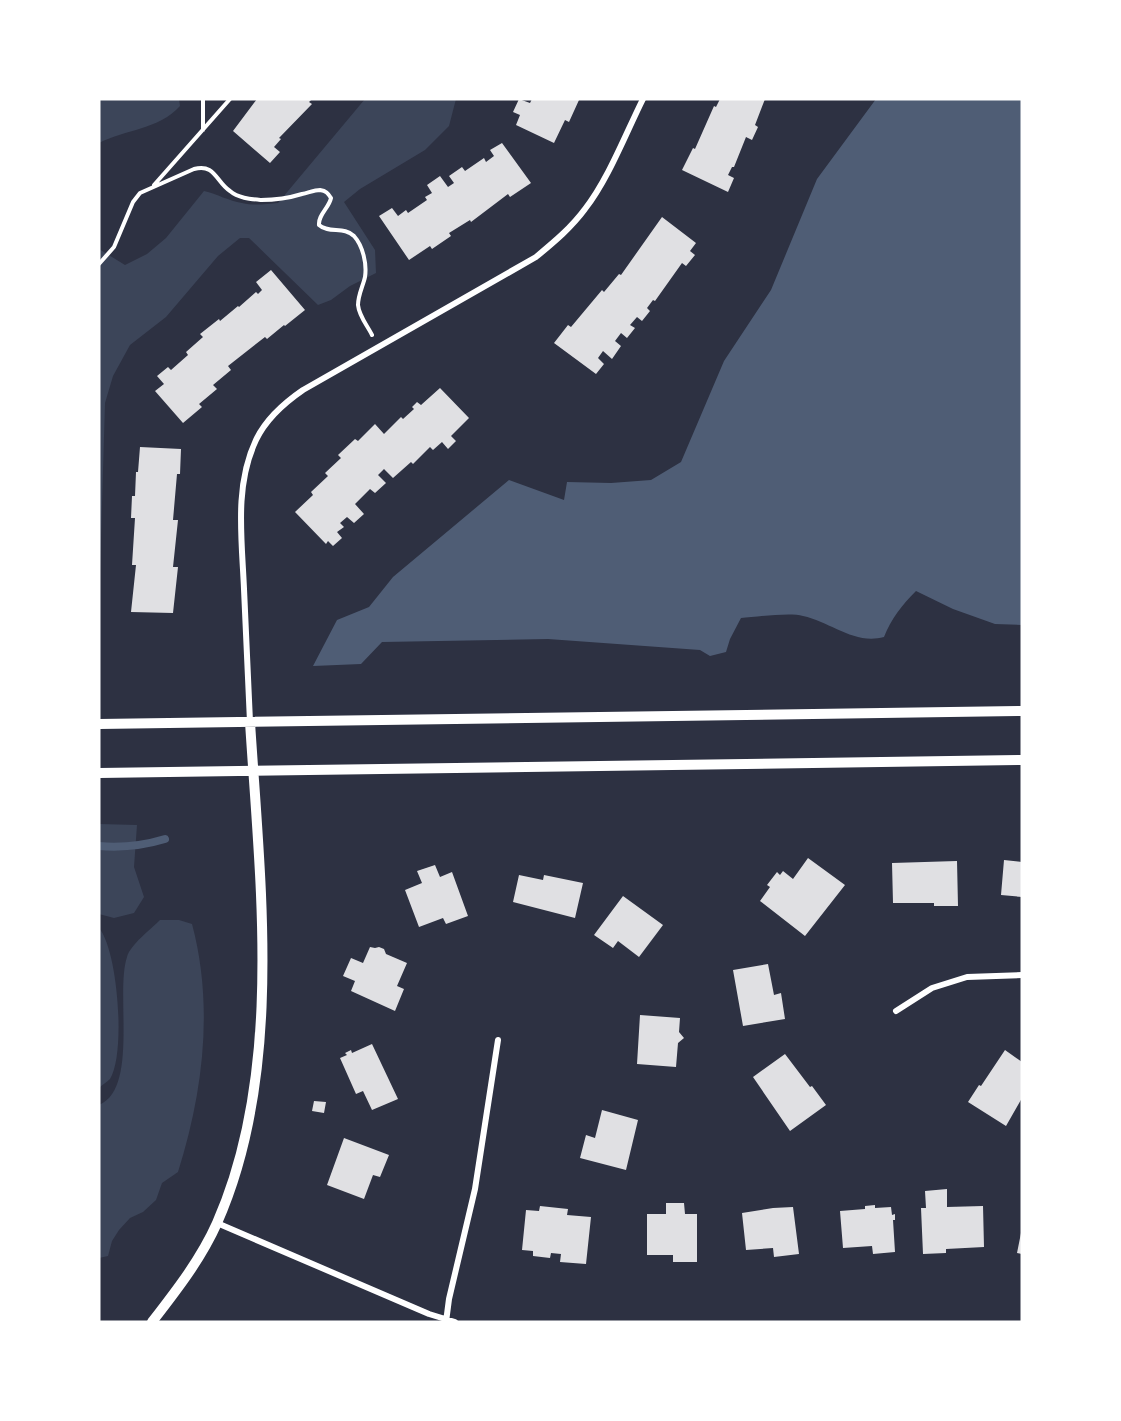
<svg xmlns="http://www.w3.org/2000/svg" width="1121" height="1421" font-family="Rubik,sans-serif">
	<style>
		.green { fill: #3c4559 }
		.water { fill: #4f5d75 }
		.lines { fill: none; stroke-linecap: round; stroke-linejoin: round }
		.stream { stroke: #4f5d75; stroke-width: 8 }
		.building { fill: #e0e0e3 }
		.path { stroke: #fff; stroke-width: 4 }
		.minor { stroke: #fff; stroke-width: 6 }
		.tertiary { stroke: #fff; stroke-width: 10 }
	</style>
	<rect width="100%" height="100%" fill="#2d3142"/>
	<!-- green -->
	<path class="green" d="M99,99h80l1,7c-22,24 -54,23 -81,37z
		M365,99h91l-7,27 -24,24 -65,39 -16,13 31,48 1,23 -26,13 -19,14 -13,5 -69,-67h-9l-22,18 -52,61 -36,28 -17,31 -8,27 -6,204v-358l26,16 22,-11 19,-16 38,-47c13,3 25,10 38,12 12,3 24,1 36,0z
		M99,824l38,1 -3,42 10,30 -10,16 -20,5 -15,-4z
		M160,920h19l13,4c22,82 11,169 -14,248l-16,11 -6,17 -13,12 -13,6 -11,12 -7,11 -4,15 -9,2v-153c40,-16 16,-113 28,-148 3,-12 24,-28 33,-37z
		M99,928c19,22 27,126 11,151 -3,3 -8,6 -11,9z"/>
	<!-- water -->
	<path class="water" d="M876,99h146v526l-27,-1 -42,-15 -37,-18c-14,14 -25,28 -32,46 -30,8 -53,-15 -81,-21 -13,-4 -47,1 -62,2l-11,21 -4,13 -16,4 -10,-6 -152,-11 -166,3 -21,22 -48,2 24,-46 32,-13 24,-30 116,-97 55,20 3,-18 44,1 40,-3 30,-18 43,-101 47,-71 46,-111z"/>
	<g class="lines">
		<!-- stream -->
		<path class="stream" d="M99,846c24,2 43,0 66,-7"/>
	</g>
	<!-- building -->
	<path class="building" d="M257,99h55l-3,3 3,2 -33,34 2,1 -7,8 6,5 -10,11 -37,-32z
		M519,99l11,4 2,-4 47,1 -10,22 -4,-2 -11,23 -38,-18 4,-10 -7,-3z
		M720,99h45l-10,26 3,2 -6,13 -6,-3 -12,30h-2l-4,8 6,3 -6,14 -46,-22 11,-22 2,1 19,-43 2,1z
		M502,143l29,40 -21,14 -2,-3 -37,28 -1,-2 -21,13 2,3 -19,13 -2,-3 -21,14 -30,-44 13,-8 6,8 8,-6 2,3 19,-13 -2,-3 7,-4 -5,-8 13,-9 8,11 6,-4 -5,-7 13,-9 3,4 19,-13 2,4 8,-6 -4,-6z
		M662,217l34,26 -6,8 5,4 -9,11 -4,-3 -27,38 -2,-1 -6,8 3,3 -8,10 -5,-4 -7,8 5,3 -8,10 -6,-5 -6,8 6,5 -9,13 -9,-8 -5,7 6,6 -8,10 -42,-31 14,-18 3,2 31,-37 2,2 15,-18 2,1z
		M271,270l34,40 -20,16 -1,-1 -17,14 -2,-2 -37,29 3,4 -18,15 4,4 -18,15 3,3 -19,16 -28,-32 9,-7 -7,-8 11,-9 3,3 17,-15 -2,-3 17,-15 -3,-3 19,-15 1,2 18,-15 1,1 17,-15 2,2 4,-4 -6,-8z
		M440,388l29,30 -18,18 5,5 -8,8 -6,-7 -9,8 -3,-3 -17,17 -2,-2 -18,16 -9,-9 -6,6 8,8 -11,10 -5,-4 -15,15 9,10 -10,9 -7,-6 -7,6 4,4 -7,5 5,6 -9,8 -5,-5 -2,3 -31,-32 18,-17 -2,-3 17,-16 -3,-3 16,-15 -3,-3 17,-16 3,2 17,-17 9,10 17,-17 2,2 11,-10 -2,-2 5,-5 4,3z
		M140,447l41,2 -1,25h-3l-4,46h5l-5,47h5l-5,46 -42,-1 5,-47h-4l3,-47h-4l1,-22h3l1,-24h2z
		M808,858l37,27 -40,51 -45,-35 10,-14 -3,-2 10,-13 3,3 3,-4 10,8z
		M1004,860l18,2v35l-21,-2z
		M957,861l1,45h-24v-3h-41l-1,-40z
		M435,865l5,12 12,-5 16,44 -22,8 -3,-6 -24,9 -14,-37 17,-7 -5,-12z
		M519,875l24,5 1,-5 39,8 -8,35 -62,-16z
		M623,896l40,29 -24,32 -21,-16 -5,7 -19,-13z
		M370,947l5,1 4,-1 5,2 2,5 21,9 -10,23 7,3 -9,22 -44,-20 4,-10 -12,-5 8,-18 12,5z
		M768,964l6,31 7,-2 4,26 -42,7 -10,-56z
		M640,1015l40,3 -1,14 5,6 -6,5 -2,24 -39,-3z
		M372,1044l26,55 -26,11 -9,-19 -7,3 -16,-36 7,-3 -2,-2 6,-3 1,3z
		M1005,1050l17,12v36l-16,28 -38,-24 11,-17 2,1z
		M785,1054l25,33 2,-1 14,19 -36,26 -37,-54z
		M314,1101l12,1 -2,11 -12,-2z
		M602,1110l36,10 -12,50 -46,-12 6,-23 9,3z
		M344,1138l45,17 -9,22 -7,-2 -9,24 -37,-14z
		M947,1189v18l36,-1 1,41 -38,2v4l-23,1 -2,-46h5l-1,-17z
		M666,1203h18l1,11h12v48h-24v-7h-26v-41h19z
		M875,1205v3l16,-1 1,8 3,-1v6h-2l2,32 -22,2 -1,-8 -29,2 -3,-37 25,-2v-3z
		M540,1206l28,3 -1,6 24,2 -5,47 -26,-2 1,-8 -10,-1 -1,5 -17,-2v-5l-11,-1 4,-40 13,1z
		M793,1207l6,47 -25,3 -1,-9 -27,2 -4,-37 31,-5z
		M1021,1233h1v21l-5,-1z"/>
	<g class="lines">
		<!-- path -->
		<path class="path" d="M203,130v-31
			M154,185l76,-86
			M99,264l15,-17 19,-45 7,-9 54,-24c21,-6 22,13 36,22 8,7 20,8 31,9 13,0 28,-2 41,-6 6,-1 12,-4 18,-4 6,1 8,3 11,8 -2,10 -13,17 -12,27 10,9 25,1 35,11 9,10 13,28 11,41 -2,9 -7,18 -7,28 1,11 9,20 14,30"/>
		<!-- minor -->
		<path class="minor" d="M250,722c-2,-44 -4,-89 -6,-133 -2,-49 -10,-103 12,-149 10,-21 28,-37 47,-50l233,-133c18,-15 35,-29 49,-48 23,-29 41,-76 58,-110
			M896,1011l36,-23 35,-11 55,-2
			M217,1223l212,91 26,8
			M446,1322l3,-23 26,-110 23,-149"/>
		<!-- tertiary -->
		<path class="tertiary" d="M99,724l923,-13
			M99,773l923,-13
			M152,1322c24,-31 49,-63 65,-99 67,-151 43,-341 33,-501"/>
	</g>
	<!-- border -->
	<rect width="1121" height="1421" fill="none" stroke="#ffffff" stroke-width="201"/>
</svg>
